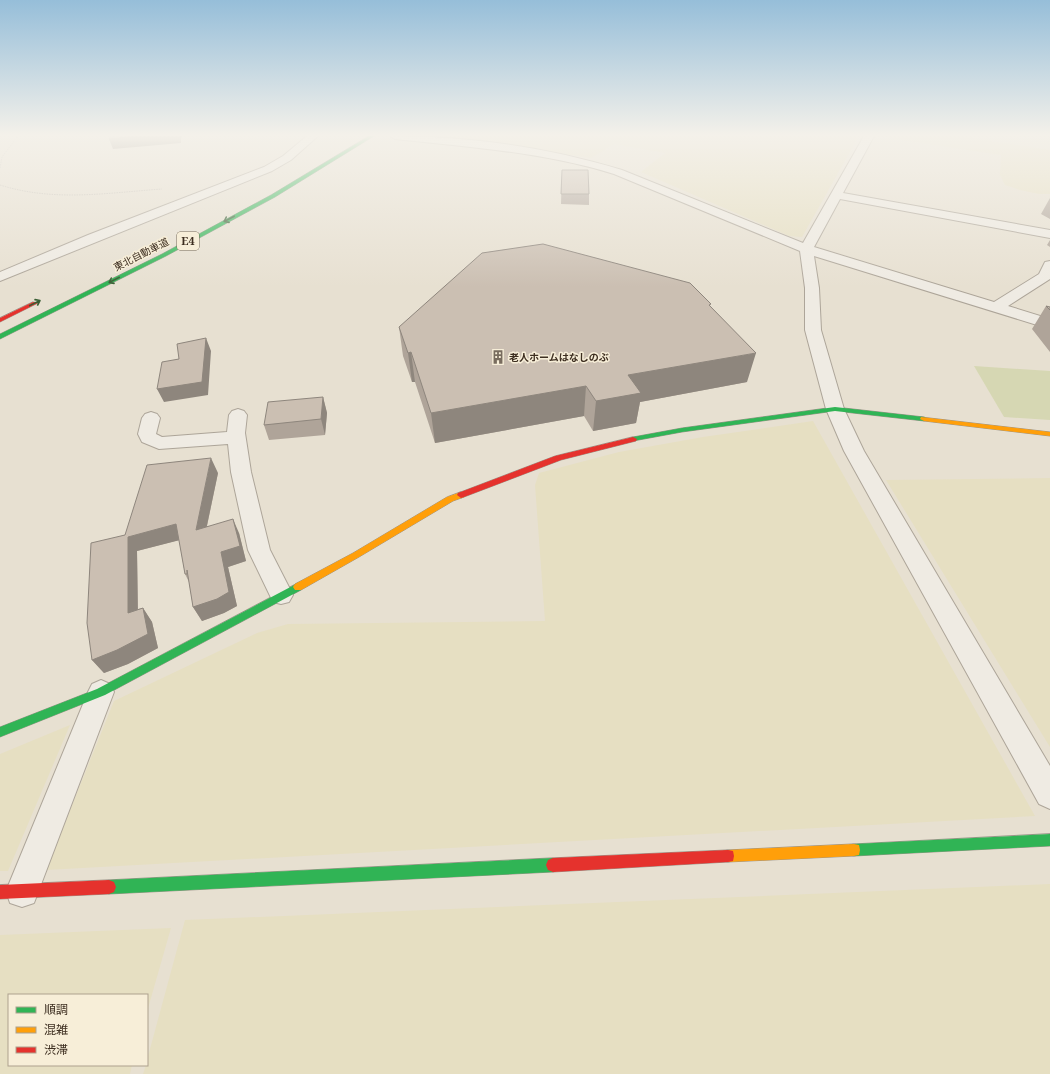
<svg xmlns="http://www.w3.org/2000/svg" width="1050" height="1074" font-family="'Noto Serif','Noto Sans JP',serif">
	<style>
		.farmland { fill: #e6dfc2 }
		.green { fill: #d6d7b3 }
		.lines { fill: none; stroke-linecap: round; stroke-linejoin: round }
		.street-casing { stroke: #ada599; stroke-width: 2 }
		.fast-casing { stroke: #9c958a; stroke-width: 1 }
		.slow-casing { stroke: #9c958a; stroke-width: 1 }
		.jam-casing { stroke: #9c958a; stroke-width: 1 }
		.path { stroke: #c8c2b9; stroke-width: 1; stroke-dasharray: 1.5 1; stroke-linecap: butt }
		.street { fill: #efebe3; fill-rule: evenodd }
		.fast { fill: #30b455; fill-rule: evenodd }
		.slow { fill: #ff9f0a; fill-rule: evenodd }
		.jam { fill: #e5322d; fill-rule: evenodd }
		.wall { fill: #afa499 }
		.shaded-wall { fill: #8e867d }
		.building { fill: #cbbfb2; stroke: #8e867d }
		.oneway { stroke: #385d33 }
		.labels { text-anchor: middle; stroke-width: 3; stroke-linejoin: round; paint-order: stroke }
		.far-street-label { font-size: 10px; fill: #3d2e20; stroke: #f7eed8 }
		.far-poi-label { font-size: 10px; font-weight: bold; fill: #3d2e20; stroke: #f7eed8; text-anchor: start }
		.shield { fill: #f7eed8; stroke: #756857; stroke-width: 1 }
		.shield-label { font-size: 11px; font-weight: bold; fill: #3d2e20 }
	</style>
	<rect width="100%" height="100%" fill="#e7e0d1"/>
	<!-- farmland -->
	<path class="farmland" d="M426,136h433l-57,101 -13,-1 -148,-64 24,-19 -51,-9 -23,14 -111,-16z
		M888,136h70l92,14v44h-11l-19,-4 -15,-5 -5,-10 1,-20 -113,-17z
		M813,421l222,395 -989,54 68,-169 143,-68 31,-9 257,-3 -10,-136 4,-12 80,-21 84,-15z
		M1050,478v269l-164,-267z
		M70,725l-62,146h-8v-117z
		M1050,884v190h-907l3,-9h1v-5l38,-140z
		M171,928l-24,84v-17h-138v70h123l-2,9h-130v-139z"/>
	<!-- green -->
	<path class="green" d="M974,366l76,5v49l-46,-3z"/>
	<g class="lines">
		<defs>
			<path id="street" d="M307,136h11l-27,24 -19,11 -272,110v-9l88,-37 176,-68 19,-11z
				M390,136c78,0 157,11 232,34l181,73 61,-107h10l-31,57 207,37v8l-210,-39 -26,48 180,55 45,-28 6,-12 5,-1v18l-42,27 42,13v10l-236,-73 5,32 2,42 23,79 20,42 186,315v43l-11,-5 -195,-353 -18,-42 -21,-79v-42l-5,-37 -186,-77c-71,-22 -145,-27 -219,-35z
				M238,409l6,2 3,4 -2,18 6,39 19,78 23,45 -4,7 -8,2 -8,-2 -25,-52 -17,-78 -3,-28 -69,5 -17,-7 -4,-8 4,-16 3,-4 6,-2 6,2 3,4 -4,16 6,3 65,-5 2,-17 3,-4z
				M101,680l9,4 4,8 -80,211 -12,4 -12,-4 -4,-12 82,-199 4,-8z"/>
			<path id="fast" d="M369,136h5l-99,61 -109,59 -166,83v-5l162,-80 109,-59z
				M835,407l89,10 4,2 -4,2 -89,-10 -153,21 -49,9 -4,-2 4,-2 49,-9z
				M298,583l3,1 2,3 -2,3 -196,105 -105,42v-10l97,-38z
				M1050,834v12l-196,10 -5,-1 -1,-5 1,-5 5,-1z
				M553,858l5,2 2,5 -2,5 -5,2 -444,22 -5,-2 -2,-5 2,-5 5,-2z"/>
			<path id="slow" d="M921,417l129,15v4l-126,-15 -4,-2z
				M461,492l4,3 -1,2 -11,4 -94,56 -58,33h-6l-2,-3 2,-3 58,-31 94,-56z
				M854,844l5,1 1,5 -1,5 -5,1 -126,6 -5,-1 -1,-5 1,-5 5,-1z"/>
			<path id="jam" d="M33,302l5,1 -38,19v-4z
				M633,437l4,2 -1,2 -75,19 -97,37 -3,1 -4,-3 1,-2 97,-37z
				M728,850l5,1 1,5 -1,5 -5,1 -175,10 -5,-2 -2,-5 2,-5 5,-2z
				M109,880l5,2 2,5 -2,5 -5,2 -109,5v-14z"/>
		</defs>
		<!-- street casing -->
		<use href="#street" class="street-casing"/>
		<!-- fast casing -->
		<use href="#fast" class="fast-casing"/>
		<!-- slow casing -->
		<use href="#slow" class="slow-casing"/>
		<!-- jam casing -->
		<use href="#jam" class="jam-casing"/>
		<!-- path -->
		<path class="path" d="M0,168l2,-11 16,-21
			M0,185c54,17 106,8 162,4"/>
		<!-- street -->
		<use href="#street" class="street"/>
		<!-- fast -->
		<use href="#fast" class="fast"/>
		<!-- slow -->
		<use href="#slow" class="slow"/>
		<!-- jam -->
		<use href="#jam" class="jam"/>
	</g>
	<!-- wall -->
	<path class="wall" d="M562,170l27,24v11l-28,-1z
		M1050,198v21l-9,-5z
		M1050,240v7l-3,-2z
		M1046,306l4,1v45l-18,-23z
		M711,307l36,75 -107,20 -4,21 -43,8 -9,-15 -149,27 -20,-61h-3l-9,-26 -4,-29z
		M323,397l4,16 -2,22 -56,5 -5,-15z
		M218,473l-11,53 32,7 7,28 -18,6 9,39 -13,7 -22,8 -9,-14 -4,-25 -4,-8 -6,-34 -42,11 1,58 5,-1 9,14 6,26 -30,16 -24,9 -12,-13 33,-125z"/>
	<!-- shaded-wall -->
	<path class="shaded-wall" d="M136,136h46l-1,3v4l-68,6 -4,-10z
		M206,338l5,13 -3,44 -44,7 -7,-13z
		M411,352l4,30h-3l-4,-29z
		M756,353l-9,29 -107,20 -4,21 -43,8 3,-30 32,-26z
		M586,386l-2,30 -149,27 -4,-30z
		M323,397l4,16 -2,22 -4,-16z
		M211,458l7,15 -15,71 -7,-14z
		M233,519l6,14 7,28 -18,6 9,39 -13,7 -22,8 -9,-14 28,-55z
		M176,524l8,15 -47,12 1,76 -10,-14v-76z
		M143,608l9,14 6,26 -30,16 -24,9 -12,-13z"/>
	<!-- building -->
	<path class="building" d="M111,136h25l-27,3z
		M562,170h26l1,24h-28z
		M543,244l147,39 21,21 -2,1 47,48 -128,22 13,18 -45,8 -10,-15 -155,27 -20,-61 -3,1 -9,-26 83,-74z
		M1046,306l4,1v3z
		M206,338l-4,44 -45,7 5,-27 17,-3 -2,-15z
		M323,397l-2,22 -57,6 4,-23z
		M211,458l-15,72 37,-11 7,27 -19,6 8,40 -12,7 -24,8 -6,-37v4h-2l-9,-50 -48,13v76l15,-5 5,26 -31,16 -25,10 -5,-37 4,-80 34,-8 22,-70z"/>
	<!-- one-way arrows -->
	<defs><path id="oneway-shaft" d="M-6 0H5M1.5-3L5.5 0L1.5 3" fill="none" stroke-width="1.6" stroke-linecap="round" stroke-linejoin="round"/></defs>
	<g class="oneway">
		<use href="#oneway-shaft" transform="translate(229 219) rotate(152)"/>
		<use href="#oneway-shaft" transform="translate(114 280) rotate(153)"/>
		<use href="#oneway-shaft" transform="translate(35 303) rotate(-26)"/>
	</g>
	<!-- sky -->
	<linearGradient id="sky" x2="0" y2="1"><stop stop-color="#96bed9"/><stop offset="0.47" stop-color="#f4f1ea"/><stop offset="1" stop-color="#f4f1ea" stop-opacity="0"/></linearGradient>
	<rect width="1050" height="287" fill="url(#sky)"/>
	<!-- icons -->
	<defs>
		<symbol id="building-bare" viewBox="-9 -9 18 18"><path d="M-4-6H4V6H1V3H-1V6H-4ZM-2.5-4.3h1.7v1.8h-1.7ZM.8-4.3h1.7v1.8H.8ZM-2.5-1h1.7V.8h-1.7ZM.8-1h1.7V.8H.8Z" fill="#786c5e" stroke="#f7eed8" stroke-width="2.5" paint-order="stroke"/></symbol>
	</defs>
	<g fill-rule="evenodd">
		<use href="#building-bare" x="488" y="347" width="20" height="20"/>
	</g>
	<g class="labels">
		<!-- far-street labels -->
		<g class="far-street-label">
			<text transform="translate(141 254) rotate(-27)" y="4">東北自動車道</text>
		</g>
		<!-- far-poi labels -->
		<g class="far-poi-label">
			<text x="509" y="361">老人ホームはなしのぶ</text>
		</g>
		<!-- shield labels -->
		<rect class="shield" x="177" y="232" width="22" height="18" rx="3"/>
		<g class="shield-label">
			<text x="188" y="245">E4</text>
		</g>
	</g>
	<!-- legend -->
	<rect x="8" y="994" width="140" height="72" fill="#f7eed8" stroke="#ada18e"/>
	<rect x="16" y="1007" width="20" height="6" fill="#30b455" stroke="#ada18e"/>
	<text x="44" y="1014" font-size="12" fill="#3d2e20">順調</text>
	<rect x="16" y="1027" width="20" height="6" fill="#ff9f0a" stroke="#ada18e"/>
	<text x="44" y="1034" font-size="12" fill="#3d2e20">混雑</text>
	<rect x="16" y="1047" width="20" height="6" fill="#e5322d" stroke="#ada18e"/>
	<text x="44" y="1054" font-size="12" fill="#3d2e20">渋滞</text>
</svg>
